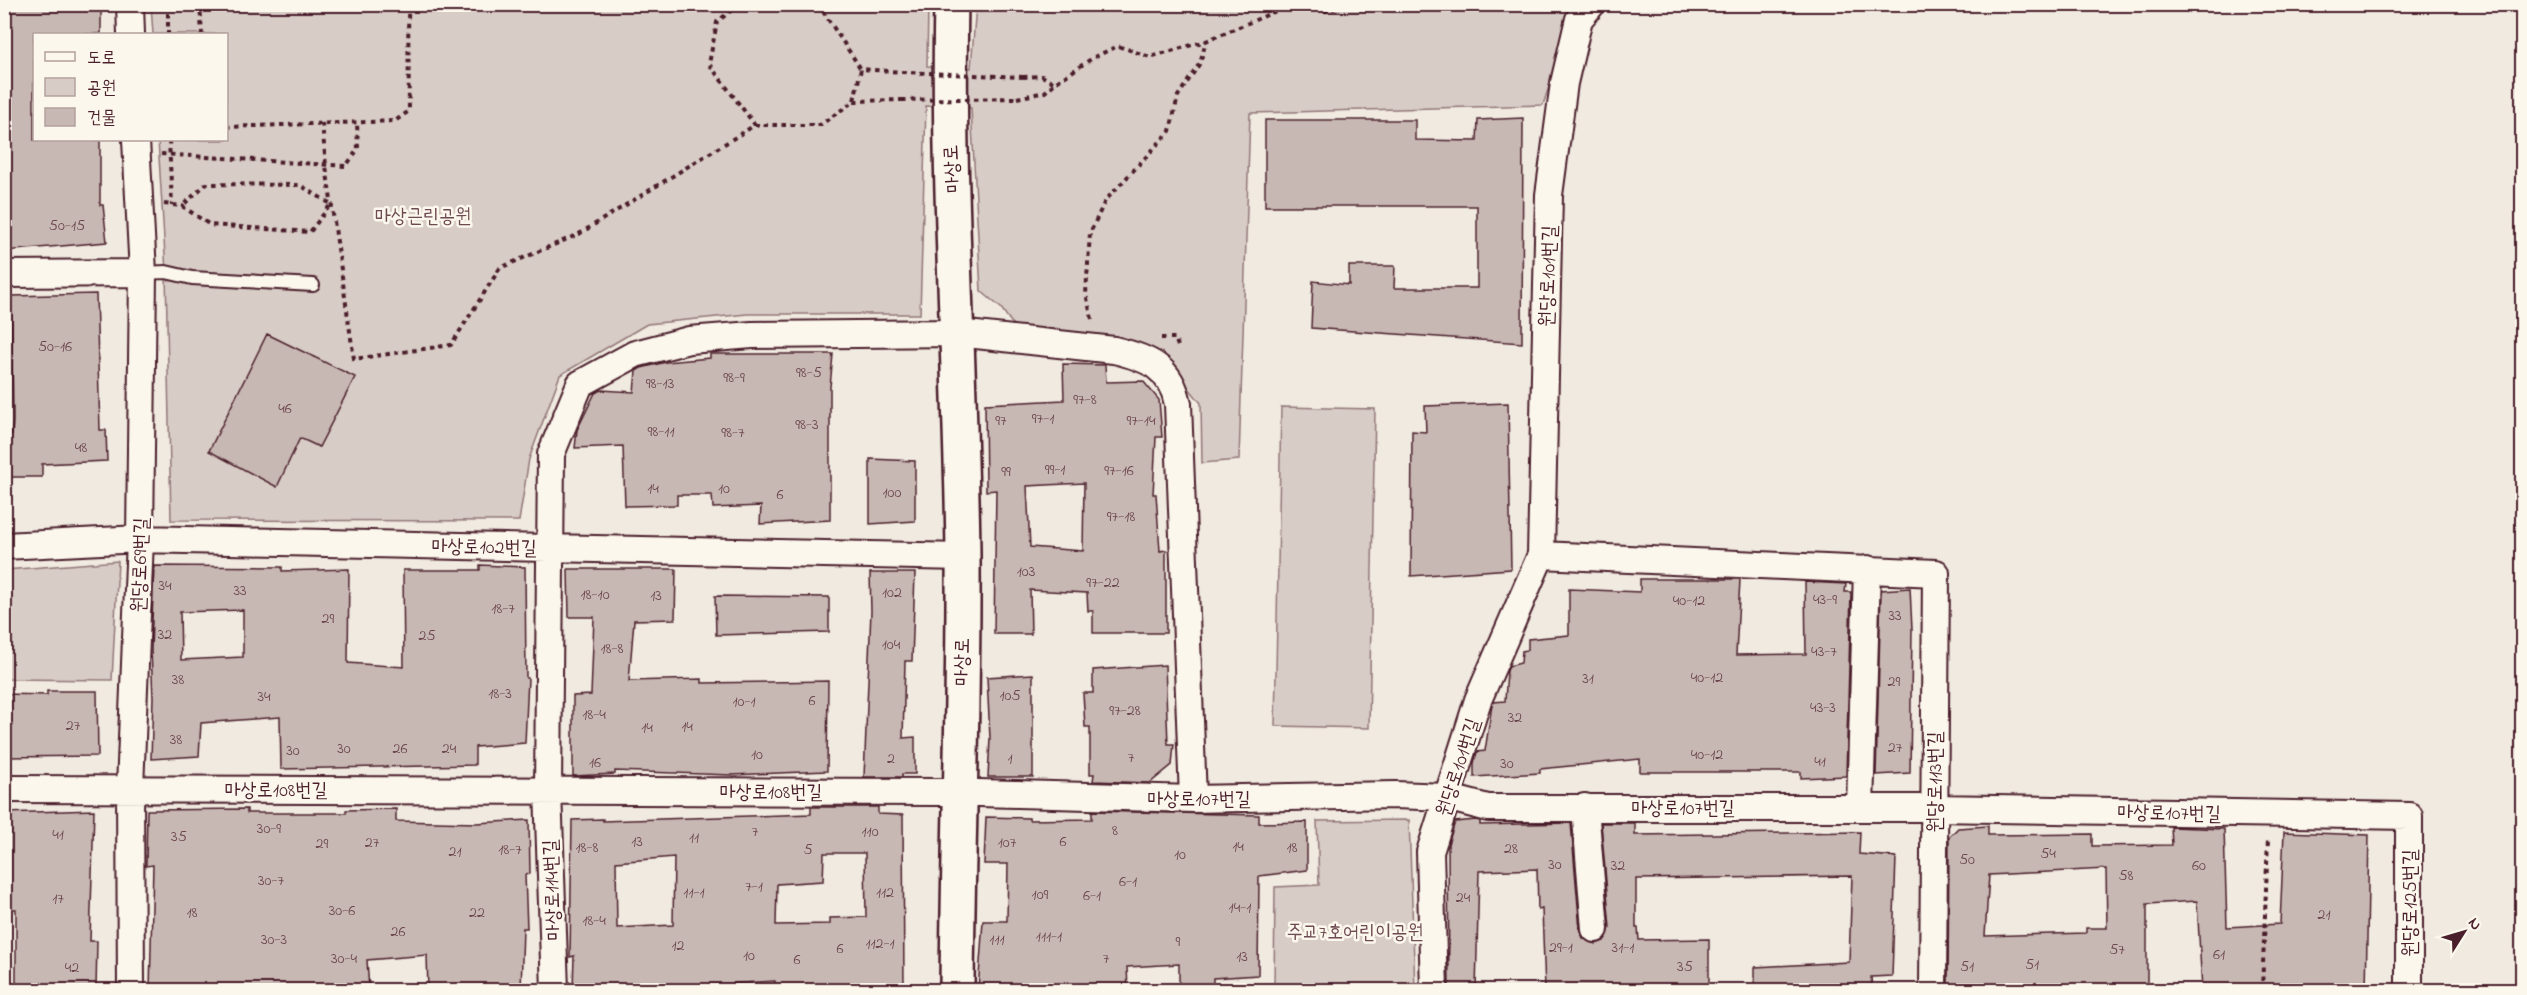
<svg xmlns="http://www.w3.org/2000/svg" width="2527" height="995" font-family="'Indie Flower','Poor Story',sans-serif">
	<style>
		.green { fill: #d8ccc6; stroke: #917678; stroke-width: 1.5 }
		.building { fill: #c8b8b3; stroke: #4a1f2b; stroke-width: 1.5; fill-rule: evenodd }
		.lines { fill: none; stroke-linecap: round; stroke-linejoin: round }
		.lane-casing { stroke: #4a1f2b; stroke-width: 16 }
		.street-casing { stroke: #4a1f2b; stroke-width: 30 }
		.secondary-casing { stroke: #4a1f2b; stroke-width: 38 }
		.path { stroke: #4a1f2b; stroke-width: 4; stroke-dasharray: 4.5 4.5; stroke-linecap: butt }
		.lane { stroke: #fbf7ec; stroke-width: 12 }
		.street { stroke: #fbf7ec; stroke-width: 26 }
		.secondary { stroke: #fbf7ec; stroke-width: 33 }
		.path-bridge { stroke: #4a1f2b; stroke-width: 4; stroke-dasharray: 4.5 4.5; stroke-linecap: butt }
		.labels { text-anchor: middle; stroke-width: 5; stroke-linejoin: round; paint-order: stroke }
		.number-label { font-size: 16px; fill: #6a454d }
		.street-label { font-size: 20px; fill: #4a1f2b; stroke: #fbf7ec }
		.park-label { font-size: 20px; fill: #6e4a52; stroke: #fbf7ec }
	</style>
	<rect width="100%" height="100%" fill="#f0eae0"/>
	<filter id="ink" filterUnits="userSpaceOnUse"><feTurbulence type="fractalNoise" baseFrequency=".0167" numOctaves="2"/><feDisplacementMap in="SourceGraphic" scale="12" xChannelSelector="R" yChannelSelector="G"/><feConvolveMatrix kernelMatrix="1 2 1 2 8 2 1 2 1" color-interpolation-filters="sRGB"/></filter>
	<g filter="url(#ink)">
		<!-- green -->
		<path class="green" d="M151,5h777l-1,61 44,2 5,-63h599l-32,100 -293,8 -11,347 -37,3 -1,-60 -22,-27 -163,-47 -15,-21 -20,-17 -10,-183 -45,-2 -6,208h-173l-100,10 -87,51 -31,84 -10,62 -348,-1 -5,-248 -8,-132h68v-106h-73z
			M1281,407l94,2 -6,319 -94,-2z
			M118,561l-6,119 -107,-1v-109z
			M1409,820l6,170h-141l1,-103 44,-2 -2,-64z"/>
		<!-- building -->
		<path class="building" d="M4,4h97v30h-67v106h66v65h3l4,37 -103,9z
			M1523,118l-1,225 -211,-15 2,-47 36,4v-19h46l-1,22h83v-82h-212v-86h150v20l62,1 1,-21z
			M96,294l4,136h6l1,31 -65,3v13h-38v-42l8,-1 1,-14 -2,-124z
			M267,334l88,43 -36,70 -19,-9 -23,49 -68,-36z
			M710,354h123l-3,33v133l-70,4 1,-18 -48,2 -1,-13h-35v10l-52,1 -2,-60 -48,2 2,-18 18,-37 6,-3 33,2 2,-21 5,-3 25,-6 44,-4z
			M1063,364l42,1 1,17 37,-1 16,19 3,37h-6l-3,57h3l4,57 6,-1v83h-73v-22h-5l-1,-18 -57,-3 1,44h-37l2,-144 -10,1 -1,-87 79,-4zM1084,483l-1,68 -53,-4 -3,-61z
			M1508,403l3,166 -100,7 1,-145 14,1 -1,-26z
			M870,459l45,2v60l-45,3z
			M480,565l45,2 1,111h2l-3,65 -50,4v18l-194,4 -1,-52 -79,6 -2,33 -48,3 2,-61 -2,-48 3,-84 128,1v4l67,-2 -1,94 56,4 -1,-97h77zM243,610v47l-62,3 -1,-48z
			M568,569h108l-1,50 -41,1 -5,61 73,-2v4l126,-2 -1,90 -95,4 -117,-4v3l-42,2v-80l18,-1 3,-78h-25z
			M870,573h45l-3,88h-7l-2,77 12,-1v37h-13v3h-38l7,-166z
			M1640,579h100l-4,76 70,-1 -1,-72 41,2 -1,8h6l-5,184 -45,2v-6h-161v-13l-100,10v4l-66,4v-14l3,-11 8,-1 7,-46 1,-3 12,-1 2,-30 2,-5 12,-3 1,-12 6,-1v-11l41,-4v-46l71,3z
			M1910,588l2,42 -2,143 -34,2 5,-185z
			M715,596l114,1v35l-113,3z
			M1165,665l3,79h6l-2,21 -22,18 -57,-2 1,-7h-4v-47h-5l-2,-34h10v-23z
			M1033,674v103h-45l2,-39 -3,-61z
			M47,691h50l1,65 -94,1v-63l43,1z
			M811,807h67v7l25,1 1,175h-130l1,-9 -79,5v4h-123l1,-34 -4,1 2,-137 31,-1v2l208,-7zM824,853h41l1,64 -36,1v6l-54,1 1,-41 46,-3zM674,857l-1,68 -56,3 -1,-66z
			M247,809v4h99v-3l50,-1v12l80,2 53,-3 1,54 -5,1 2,53h-4l-2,62h-93l-1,-35 -60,5 2,30h-219l3,-125 -7,1 1,-56z
			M94,810l-4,131h7l-1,49h-80v-81h-12v-96z
			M1092,811l167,4v8l48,-1v48l-48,6 -1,99 -45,3v12h-34v-26l-52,3 1,23h-150l5,-69h24l1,-57h-24l2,-47 43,1v2l63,-1z
			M1476,820l4,1v4l91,-2 9,107 3,8 13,6 8,-3 6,-13 -9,-105h34v12l225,-3 -1,22 37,3 -4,119 -21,1 1,13h-117v-23l94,-5 3,-86 -216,3v49h2l1,12 70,-1v51h-164l-3,-81 -4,1 -1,-41 -58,2 -3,119h-27l-1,-146 7,-22z
			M1988,826v9l104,-1v12l80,-1 -1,-18 53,2 3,98 53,-3 4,-92 85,3 -3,155h-164l-5,-89 -50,3v86h-199l1,-153 9,-9zM2106,869l1,59h-21v5l-101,3 4,-61z"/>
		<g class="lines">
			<defs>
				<path id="lane" d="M143,273l23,-1 26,6 121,7"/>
				<path id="street" d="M130,4l1,30
					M4,274l139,-1
					M4,546l136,-7 823,18
					M1541,555l395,18 -3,417
					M4,789l938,3 251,7 202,-4 51,2 42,11h446l475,8v174
					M1585,807l10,122
					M1860,808l7,-239
					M131,990l-1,-202 10,-249 3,-266 -7,-133
					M555,990l-7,-200 3,-336 29,-70 55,-30 54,-14 63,-5 206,-2 156,17c34,8 57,17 64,54l15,395
					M1434,990l-4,-138 48,-152 63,-145 8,-360 15,-112 15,-64 13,-15"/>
				<path id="secondary" d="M951,4c-4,184 10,367 12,550 1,146 -5,291 -6,436"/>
			</defs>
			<!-- lane casing -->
			<use href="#lane" class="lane-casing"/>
			<!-- street casing -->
			<use href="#street" class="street-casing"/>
			<!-- secondary casing -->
			<use href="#secondary" class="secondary-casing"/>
			<!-- path -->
			<path class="path" d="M168,4v30
				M200,4l2,30
				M739,4l-22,18 -8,42 46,61
				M818,4l43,65
				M1023,77l19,-1 13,7 39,-26 24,-11 32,11 56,-16 82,-35 39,5 18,-7
				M1017,98l28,-6 10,-9
				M854,101l48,-1
				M322,123l4,43 28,193 97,-14 49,-77 79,-34 176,-109h65l34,-24 7,-32 41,3
				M226,127l169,-6 14,-10 -1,-107
				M169,140l3,65
				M161,154l185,12 12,-17 -1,-27
				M164,204l18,2 28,19 100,7 21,-28 -31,-19 -94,-1 -24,22
				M1092,319l-6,-25 4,-61 15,-32 65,-70 8,-35 22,-33 6,-22
				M1161,338h14l4,11
				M2262,990l6,-151"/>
			<!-- lane -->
			<use href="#lane" class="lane"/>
			<!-- street -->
			<use href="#street" class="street"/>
			<!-- secondary -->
			<use href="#secondary" class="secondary"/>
			<!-- path-bridge -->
			<path class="path-bridge" d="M902,72l121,5
				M902,100l115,-2"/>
		</g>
	</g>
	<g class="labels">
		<!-- number labels -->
		<g class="number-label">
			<text x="67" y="230">50-15</text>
			<text x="55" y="351">50-16</text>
			<text x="809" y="377">98-5</text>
			<text x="734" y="382">98-9</text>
			<text x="660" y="388">98-13</text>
			<text x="1085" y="404">97-8</text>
			<text x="285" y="413">46</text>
			<text x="1043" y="423">97-1</text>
			<text x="1001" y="425">97</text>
			<text x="1141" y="425">97-14</text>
			<text x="807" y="429">98-3</text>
			<text x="661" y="436">98-11</text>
			<text x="733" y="437">98-7</text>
			<text x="81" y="452">48</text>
			<text x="1055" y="474">99-1</text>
			<text x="1119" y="475">97-16</text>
			<text x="1006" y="476">99</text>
			<text x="653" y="493">14</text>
			<text x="724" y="493">10</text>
			<text x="892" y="497">100</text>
			<text x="780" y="499">6</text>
			<text x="1121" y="521">97-18</text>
			<text x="1026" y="576">103</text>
			<text x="1103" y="587">97-22</text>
			<text x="165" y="590">34</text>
			<text x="240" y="595">33</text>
			<text x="892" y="597">102</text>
			<text x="595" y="599">18-10</text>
			<text x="656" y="600">13</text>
			<text x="1825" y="604">43-9</text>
			<text x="1689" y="605">40-12</text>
			<text x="503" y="613">18-7</text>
			<text x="1895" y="620">33</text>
			<text x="328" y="623">29</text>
			<text x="165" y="639">32</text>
			<text x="427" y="640">25</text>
			<text x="891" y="649">104</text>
			<text x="612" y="653">18-8</text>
			<text x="1824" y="656">43-7</text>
			<text x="1707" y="682">40-12</text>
			<text x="1588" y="683">31</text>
			<text x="178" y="684">38</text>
			<text x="1894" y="686">29</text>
			<text x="500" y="698">18-3</text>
			<text x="1010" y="700">105</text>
			<text x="264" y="701">34</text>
			<text x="812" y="705">6</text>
			<text x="744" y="706">10-1</text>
			<text x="1823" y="712">43-3</text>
			<text x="1125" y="715">97-28</text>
			<text x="594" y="719">18-4</text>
			<text x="1515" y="722">32</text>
			<text x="73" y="730">27</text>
			<text x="687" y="731">14</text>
			<text x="647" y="732">14</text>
			<text x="176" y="744">38</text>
			<text x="1895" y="752">27</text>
			<text x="344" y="753">30</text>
			<text x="400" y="753">26</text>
			<text x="449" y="753">24</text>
			<text x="293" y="755">30</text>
			<text x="757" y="759">10</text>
			<text x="1707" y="759">40-12</text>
			<text x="1131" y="762">7</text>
			<text x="891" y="763">2</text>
			<text x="1010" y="763">1</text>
			<text x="1820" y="766">41</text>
			<text x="595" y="767">16</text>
			<text x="1507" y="768">30</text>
			<text x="269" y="833">30-9</text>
			<text x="1115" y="835">8</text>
			<text x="755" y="836">7</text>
			<text x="870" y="836">110</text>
			<text x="58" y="839">41</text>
			<text x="179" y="841">35</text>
			<text x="694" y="842">11</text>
			<text x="637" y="846">13</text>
			<text x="1063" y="846">6</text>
			<text x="372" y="847">27</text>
			<text x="1007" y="847">107</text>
			<text x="322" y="848">29</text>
			<text x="1238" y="851">14</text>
			<text x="587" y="852">18-8</text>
			<text x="1292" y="852">18</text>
			<text x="1511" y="853">28</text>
			<text x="510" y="854">18-7</text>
			<text x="808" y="854">5</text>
			<text x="455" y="856">21</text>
			<text x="2048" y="858">54</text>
			<text x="1180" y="859">10</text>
			<text x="1967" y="864">50</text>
			<text x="1555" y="869">30</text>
			<text x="1618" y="870">32</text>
			<text x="2199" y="870">60</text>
			<text x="2126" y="880">58</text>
			<text x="271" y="885">30-7</text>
			<text x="1128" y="886">6-1</text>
			<text x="754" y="891">7-1</text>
			<text x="694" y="897">11-1</text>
			<text x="885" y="897">112</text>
			<text x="1040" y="899">109</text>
			<text x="1092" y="900">6-1</text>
			<text x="1463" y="902">24</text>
			<text x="58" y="903">17</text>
			<text x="1240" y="912">14-1</text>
			<text x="342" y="915">30-6</text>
			<text x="192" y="917">18</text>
			<text x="477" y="917">22</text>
			<text x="2324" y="919">21</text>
			<text x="594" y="925">18-4</text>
			<text x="398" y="936">26</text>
			<text x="1049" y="941">111-1</text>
			<text x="274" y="944">30-3</text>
			<text x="997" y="944">111</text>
			<text x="1178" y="946">9</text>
			<text x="880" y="948">112-1</text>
			<text x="678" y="950">12</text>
			<text x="1561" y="952">29-1</text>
			<text x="1623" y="952">31-1</text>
			<text x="840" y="953">6</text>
			<text x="2117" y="954">57</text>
			<text x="2219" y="959">61</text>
			<text x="749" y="960">10</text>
			<text x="1242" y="961">13</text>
			<text x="344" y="963">30-4</text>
			<text x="1106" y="963">7</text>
			<text x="797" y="964">6</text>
			<text x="2032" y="969">51</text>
			<text x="1685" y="971">35</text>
			<text x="1967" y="971">51</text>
			<text x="72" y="972">42</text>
		</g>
		<!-- street labels -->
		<g class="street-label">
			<text transform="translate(951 169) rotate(-93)" y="7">마상로</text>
			<text transform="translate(1547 276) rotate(-88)" y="7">원당로101번길</text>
			<text transform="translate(484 546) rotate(1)" y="7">마상로102번길</text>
			<text transform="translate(139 565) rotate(-88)" y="7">원당로69번길</text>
			<text transform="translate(961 662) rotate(-89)" y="7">마상로</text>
			<text transform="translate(1457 767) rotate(-72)" y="7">원당로101번길</text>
			<text transform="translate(1934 782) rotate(-90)" y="7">원당로113번길</text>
			<text x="276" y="796">마상로108번길</text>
			<text x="771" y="798">마상로108번길</text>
			<text x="1199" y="805">마상로107번길</text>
			<text x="1683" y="814">마상로107번길</text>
			<text transform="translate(2169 812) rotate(1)" y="7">마상로107번길</text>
			<text transform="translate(551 890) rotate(-92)" y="7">마상로114번길</text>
			<text transform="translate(2409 903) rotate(-90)" y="7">원당로125번길</text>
		</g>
		<!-- park labels -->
		<g class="park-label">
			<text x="423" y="222">마상근린공원</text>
			<text x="1355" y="938">주교7호어린이공원</text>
		</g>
	</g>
	<!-- margin -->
	<rect width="2527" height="995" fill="none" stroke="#fbf7ec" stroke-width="24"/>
	<rect x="12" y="12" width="2503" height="971" fill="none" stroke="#4a1f2b" stroke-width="2" filter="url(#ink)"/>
	<!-- legend -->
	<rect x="33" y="33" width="195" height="108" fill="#fbf7ec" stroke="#b4a19f" stroke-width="1.5"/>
	<rect x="45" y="52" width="30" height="9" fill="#fbf7ec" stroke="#b4a19f" stroke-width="1.5"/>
	<text x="87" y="63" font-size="18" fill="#4a1f2b">도로</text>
	<rect x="45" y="78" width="30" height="18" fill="#d8ccc6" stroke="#b4a19f" stroke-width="1.5"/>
	<text x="87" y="93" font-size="18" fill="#4a1f2b">공원</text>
	<rect x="45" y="108" width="30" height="18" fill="#c8b8b3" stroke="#b4a19f" stroke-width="1.5"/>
	<text x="87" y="123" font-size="18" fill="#4a1f2b">건물</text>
	<!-- north arrow -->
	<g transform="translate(2464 932) rotate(53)" stroke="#fbf7ec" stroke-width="4.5" paint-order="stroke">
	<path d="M0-4.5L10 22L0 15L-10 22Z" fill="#4a1f2b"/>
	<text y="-9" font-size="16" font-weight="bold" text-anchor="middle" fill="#4a1f2b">N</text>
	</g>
</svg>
